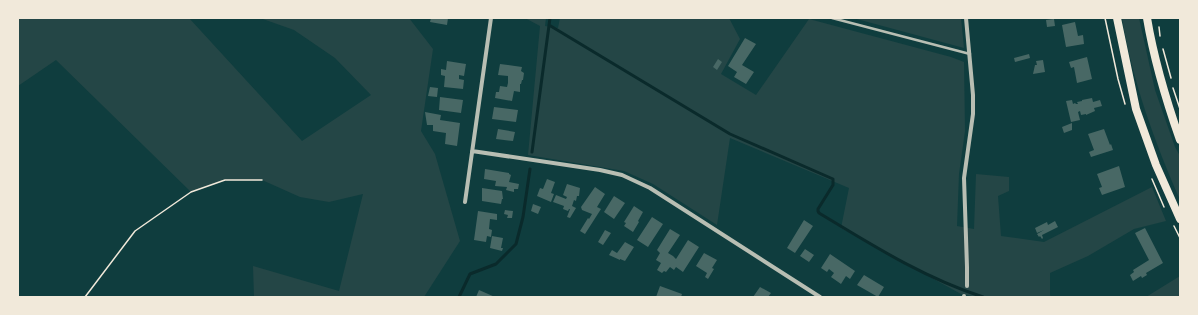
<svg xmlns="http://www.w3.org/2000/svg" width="1198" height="315" font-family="'Nunito Sans',sans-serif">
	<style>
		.green { fill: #244646 }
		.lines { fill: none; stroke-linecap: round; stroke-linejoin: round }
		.stream { stroke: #0a2a2b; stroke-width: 3 }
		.building { fill: #486865 }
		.path { stroke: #f1e9da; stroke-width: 1.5 }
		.service { stroke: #b8beb3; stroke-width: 2.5 }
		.minor { stroke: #b8beb3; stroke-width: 4 }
		.primary { stroke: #f1e9da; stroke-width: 8 }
	</style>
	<rect width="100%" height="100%" fill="#0f3d3e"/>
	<!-- green -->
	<path class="green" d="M18,18h171l113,123 69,-46 -36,-37 -41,-28 -34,-12h149l24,31 -12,82 14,23 25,87 -36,56h-170l-1,-31 86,25 24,-97 -34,8 -29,-5 -38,-17h-37l-34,12 -135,-132 -38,26z
		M525,18h21l-1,8 13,2 2,-10h169l11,21 -19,35 35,21 53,-76 142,38 13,5 1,69 -6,43 -2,52 17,3 2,-55 33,3v14l-11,5 3,40 43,6 108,-55 14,34 -32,8 -46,27 -38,17v22l1,2h-73l-17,-3 -120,-66 8,-40 -119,-50 -13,87 -64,-41 -29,-13 -96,-16 12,-129z
		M853,18h108l3,30z
		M1122,18h17l16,72 20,57 5,9v44c-26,-60 -47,-117 -58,-182z
		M1180,276v21h-34z"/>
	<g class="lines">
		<!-- stream -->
		<path class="stream" d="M549,25l181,109 103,45v6l-15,24v2l1,2c53,32 105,65 164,84
			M532,152l18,-134
			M459,297l11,-23 26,-10 20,-20 7,-27 7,-48"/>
	</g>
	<!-- building -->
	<path class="building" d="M431,18h17l-1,7 -17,-3z
		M1054,19l1,7 -8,1 -1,-7z
		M1075,22l3,14 5,-1 1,9 -18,3 -4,-22z
		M745,38l11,6 -14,21 12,7 -8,12 -12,-7 3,-5 -9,-6z
		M1029,54l1,4 -15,4 -1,-4z
		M1087,57l5,22 -15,4 -3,-16 -3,1 -2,-6z
		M718,59l4,3 -5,8 -4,-3z
		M1043,60l2,12 -12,2 2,-9h2l-1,-4z
		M447,61l19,3 -2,12 -5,-1v4l5,1 -1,9 -19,-2 1,-11 -4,-1v-6l5,1z
		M500,64l22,3 -1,4 3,2 -1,7h-1l-1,4h-1v8l-6,-1 -2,10 -17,-3 1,-6h3l1,-6 7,1 1,-4v-7l-10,-1z
		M430,87l8,1 -1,9 -9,-1z
		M440,97l23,3 -2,13 -22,-3z
		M1092,98l1,4 7,-2 2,6 -8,2 1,3 -9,4v-1l-5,1 -1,-4 -2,1 2,8 -9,2 -5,-21 6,-1 1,4 2,-1 1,1h2l-1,-2 5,-1v-1z
		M494,107l24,3 -2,12 -24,-3z
		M425,112l16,3 -1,5 20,3 -3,23 -12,-2 1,-11 -13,-2v-6h-6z
		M1072,123v7l-8,3 -2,-6z
		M498,129l17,3 -2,9 -17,-2z
		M1104,129l6,16 1,-1 2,6 -22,7 -2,-5 5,-2 -6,-16z
		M1119,166l6,21 -23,8 -3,-7 3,-1 -5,-13z
		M485,169l24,4v1l2,1 -2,7 10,2 -1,5h-4v3l-8,-2 1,-3 -12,-1 1,-5 -12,-2z
		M547,179l8,3 -4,11 3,1 -3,8 -14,-6 3,-8 3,1z
		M567,184l13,4 -1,8h-2l-1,5 -2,-1 -2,6 4,2 -6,10 -3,-1 3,-8h-1l-1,2 -5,-2 1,-3 -11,-4 3,-7 10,4 1,-2 -4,-2z
		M595,187l10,7 -8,13 4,2 -16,25 -5,-3 8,-13 1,1 3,-5 -10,-4 -1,-3z
		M482,188l20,3 1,8h-1l-1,5 -19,-3z
		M614,196l11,7 -11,16 -10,-7z
		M533,204l8,3 -3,7 -7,-3z
		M634,206l9,6 -5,9 1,1 -6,10 -9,-6 2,-3 -2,-1z
		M505,210l8,1 -1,7h-5l1,-3 -4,-1z
		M478,211l19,3v6l-7,-1 -1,10 3,1 -1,7 -4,-1 -1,6 -12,-2z
		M652,217l11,7 -15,23 -11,-7z
		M804,220l9,6 -18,27 -8,-5z
		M1055,221l3,6 -16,8 1,3 -1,1 -2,-3 -1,1 -2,-3 7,-4 -7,3 -2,-5 12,-6 1,3z
		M1145,228l18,35 -17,10 1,2 -5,3 -1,-2 -8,5 -3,-6 4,-3 -1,-2 16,-10 -14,-27z
		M670,229l10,6 -12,18 5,3 3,3 12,-19 11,7 -16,25 -7,-5 -2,3 -4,-3 -4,5 -2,-1 -2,2 -5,-3 4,-7 -5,-3 4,-7 -3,-3z
		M605,230l6,3 -8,12 -5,-3z
		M492,236l11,2 -2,10h2l-1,3 -12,-3z
		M625,242l9,5 -9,14 -5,-2v1l-11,-5 3,-5 5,3z
		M805,249l9,6 -5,7 -9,-6z
		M704,253l13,7 -5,8 2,1 -6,10 -3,-2 2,-4 -11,-7z
		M830,254l25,17 -5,8 -4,-3 -5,8 -10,-7 3,-4 -5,-4 -2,3 -6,-4z
		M864,275l20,12 -6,10 -21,-12z
		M660,286l22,8 -1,3h-25z
		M760,287l11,6 -3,4h-15z
		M479,290l16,7h-19z"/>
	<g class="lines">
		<!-- path -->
		<path class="path" d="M1105,18l13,61 7,25
			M1159,27l1,9
			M1163,49l8,29
			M1173,88l7,21
			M1152,179l12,28
			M1174,226l6,12
			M85,297l50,-66 56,-39 34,-12h37"/>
		<!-- service -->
		<path class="service" d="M832,18l138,36"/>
		<!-- minor -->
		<path class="minor" d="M966,18l7,77v19l-9,64 3,89v19
			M472,151l128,19 22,5 28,13 170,109
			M465,202l26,-184
			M964,297v-1"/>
		<!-- primary -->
		<path class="primary" d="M1117,18l19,91 20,56 24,54
			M1147,18c7,42 19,82 33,122"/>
	</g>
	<!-- border -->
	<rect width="1198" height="315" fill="none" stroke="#f1e9da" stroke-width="38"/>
</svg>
